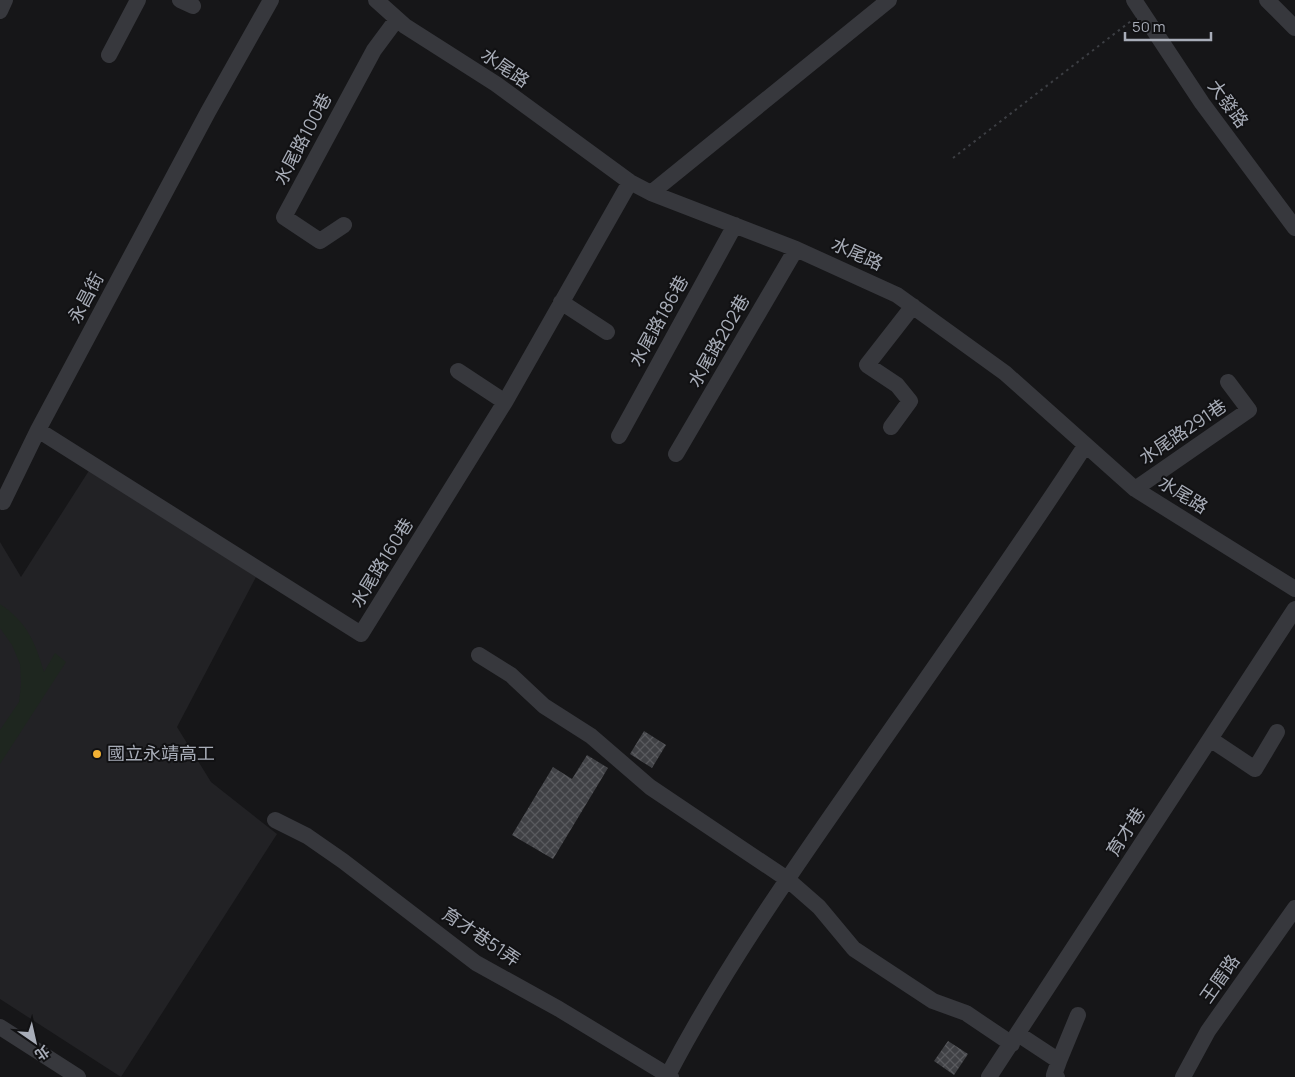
<svg xmlns="http://www.w3.org/2000/svg" width="1295" height="1077" font-family="Manrope,'Noto Sans TC',sans-serif">
	<style>
		.built { fill: #222225 }
		.pitch { fill: #1e261f }
		.building { fill: url(#building-cross-hatch) }
		.lines { fill: none; stroke-linecap: round; stroke-linejoin: round }
		.path { stroke: #3d3f44; stroke-width: 2; stroke-dasharray: 2.5 4; stroke-linecap: butt }
		.minor { stroke: #37383d; stroke-width: 16 }
		.poi-dot { fill: #f2b134; stroke: #111113; stroke-width: 2 }
		.labels { text-anchor: middle; stroke-width: 4; stroke-linejoin: round; paint-order: stroke }
		.street-label { font-size: 18px; fill: #a8adb8; stroke: #111113 }
		.poi-label { font-size: 18px; fill: #a8adb8; stroke: #111113; text-anchor: start }
	</style>
	<defs>
		<pattern id="building-cross-hatch" width="8" height="8" patternUnits="userSpaceOnUse" patternTransform="scale(1.25)"><rect width="8" height="8" fill="#404145"/><path d="M0 0l8 8M0 8l8-8" fill="none" stroke="#595a5e"/></pattern>
	</defs>
	<rect width="100%" height="100%" fill="#161618"/>
	<!-- built -->
	<path class="built" d="M90,469l166,108 -79,150 34,55 66,52 -156,243 -121,-78v-457l21,35z"/>
	<!-- pitch -->
	<path class="pitch" d="M0,604c27,18 35,38 44,68l11,-19 11,9 -66,102v-34l19,-28 2,-18 -1,-20 -8,-19 -12,-17z"/>
	<!-- building -->
	<path class="building" d="M644,731l22,14 -14,23 -22,-14z
		M587,755l21,13 -55,91 -41,-24 41,-68 19,12z
		M948,1041l20,13 -14,21 -20,-14z"/>
	<g class="lines">
		<!-- path -->
		<path class="path" d="M953,158l178,-137"/>
		<!-- minor -->
		<path class="minor" d="M180,0l13,6
			M376,0l29,26 91,58 134,98 21,11 145,56 101,46 108,78 130,116 160,100
			M1134,0l68,103 93,125
			M1267,0l28,28
			M0,11l5,-11
			M109,55l29,-55
			M651,193l238,-193
			M344,225l-24,16 -36,-24 90,-167 23,-31
			M561,302l46,30
			M458,371l47,31
			M891,427l19,-26 -13,-16 -30,-20 46,-59
			M38,430l323,204 144,-232 125,-220
			M619,436l116,-211
			M676,454l120,-205
			M1135,489l114,-79 -21,-28
			M0,500l3,2 35,-72 170,-318 63,-112
			M479,655l32,20 33,31 47,30 59,51 137,92 32,28 35,42 79,52 33,12 46,31
			M1210,739l45,30 22,-37
			M275,820l32,16 36,25 133,102 83,46 112,68
			M0,1027l78,50
			M1018,1034l41,27 -5,14 3,2
			M1059,1061l19,-46
			M668,1075c53,-101 118,-195 183,-288 79,-114 159,-226 234,-341
			M989,1077l306,-468
			M1183,1077l25,-46 87,-123"/>
	</g>
	<!-- markers -->
	<circle class="poi-dot" cx="97" cy="754" r="5"/>
	<g class="labels">
		<!-- street labels -->
		<g class="street-label">
			<text transform="translate(505 68) rotate(35)" y="6">水尾路</text>
			<text transform="translate(1228 104) rotate(54)" y="6">大發路</text>
			<text transform="translate(303 139) rotate(-62)" y="6">水尾路100巷</text>
			<text transform="translate(857 254) rotate(24)" y="6">水尾路</text>
			<text transform="translate(86 298) rotate(-62)" y="6">永昌街</text>
			<text transform="translate(659 321) rotate(-61)" y="6">水尾路186巷</text>
			<text transform="translate(719 341) rotate(-60)" y="6">水尾路202巷</text>
			<text transform="translate(1183 432) rotate(-34)" y="6">水尾路291巷</text>
			<text transform="translate(1183 495) rotate(32)" y="6">水尾路</text>
			<text transform="translate(382 563) rotate(-58)" y="6">水尾路160巷</text>
			<text transform="translate(1126 832) rotate(-57)" y="6">育才巷</text>
			<text transform="translate(481 937) rotate(34)" y="6">育才巷51弄</text>
			<text transform="translate(1220 979) rotate(-55)" y="6">王厝路</text>
		</g>
		<!-- poi labels -->
		<g class="poi-label">
			<text x="107" y="760">國立永靖高工</text>
		</g>
	</g>
	<!-- north arrow -->
	<g transform="translate(35 1042) rotate(146)" stroke="#111113" stroke-width="4" paint-order="stroke">
	<path d="M0-4L9 19L0 12L-9 19Z" fill="#a8adb8"/>
	<text y="-8" font-size="14" font-weight="bold" text-anchor="middle" fill="#a8adb8">北</text>
	</g>
	<!-- scale -->
	<path d="M1125 32v8h86v-8" fill="none" stroke="#a8adb8" stroke-width="2.5"/>
	<text x="1132" y="32" font-size="15" fill="#a8adb8" stroke="#111113" stroke-width="4" paint-order="stroke">50 m</text>
</svg>
